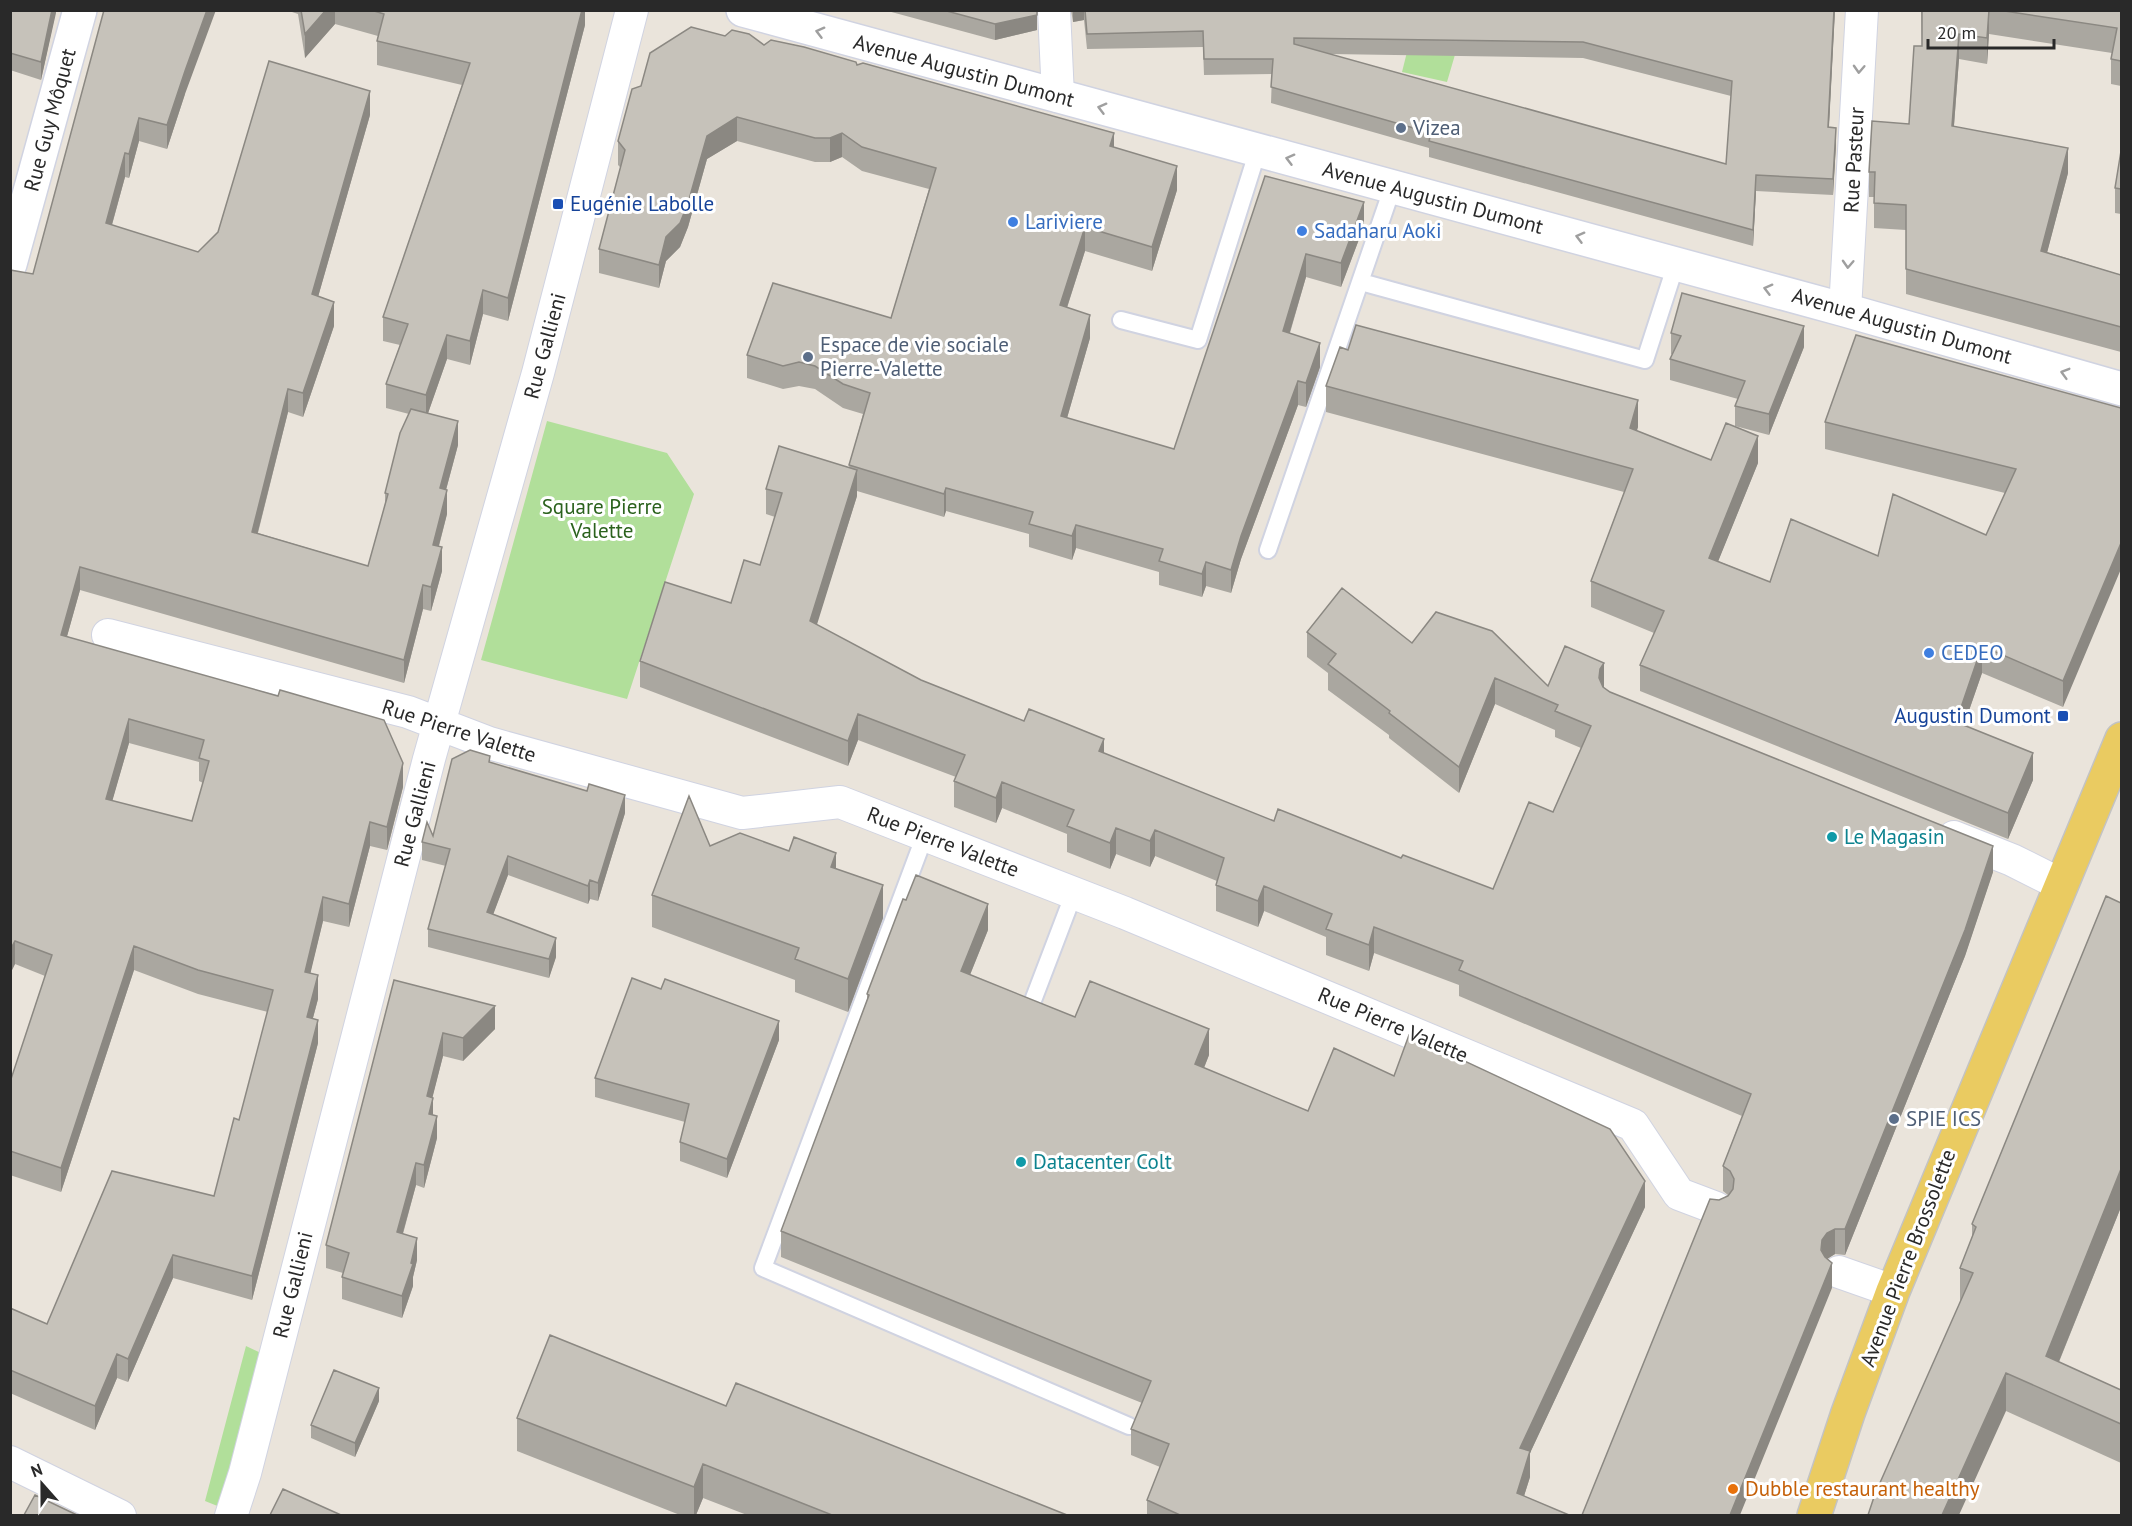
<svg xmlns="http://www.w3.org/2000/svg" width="2132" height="1526" font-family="'PT Sans',sans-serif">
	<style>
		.green { fill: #b1df9a }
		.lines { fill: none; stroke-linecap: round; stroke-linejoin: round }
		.service-casing { stroke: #d0d3e1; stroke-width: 20 }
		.minor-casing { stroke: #d0d3e1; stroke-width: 34 }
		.tertiary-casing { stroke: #d0d3e1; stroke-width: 36 }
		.primary-casing { stroke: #c3c3c3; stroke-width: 36 }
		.service { stroke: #fff; stroke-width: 16 }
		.minor { stroke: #fff; stroke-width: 32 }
		.tertiary { stroke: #fff; stroke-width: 33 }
		.primary { stroke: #eacb61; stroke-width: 33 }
		.wall { fill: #aaa7a0; fill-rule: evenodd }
		.shaded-wall { fill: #8b8882 }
		.building { fill: #c6c2ba; stroke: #8b8882; stroke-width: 1.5; fill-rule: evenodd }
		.oneway { stroke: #9f9f9f }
		.service-dot { fill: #5c6f8a; stroke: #fff; stroke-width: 2 }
		.transit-dot { fill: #1a4fb4; stroke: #fff; stroke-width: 2 }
		.shop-dot { fill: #3f7fe0; stroke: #fff; stroke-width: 2 }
		.culture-dot { fill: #0f9aa8; stroke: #fff; stroke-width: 2 }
		.food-dot { fill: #e8710a; stroke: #fff; stroke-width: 2 }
		.labels { text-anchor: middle; stroke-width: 6; stroke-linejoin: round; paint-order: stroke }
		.street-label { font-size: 21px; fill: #292929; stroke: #fff }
		.service-label { font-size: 21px; fill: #4e5e75; stroke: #fff; text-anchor: start }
		.transit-label { font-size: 21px; fill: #164399; stroke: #fff; text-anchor: start }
		.shop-label { font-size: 21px; fill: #366cbe; stroke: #fff; text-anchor: start }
		.park-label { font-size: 21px; fill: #2b621d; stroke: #fff }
		.culture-label { font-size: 21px; fill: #0d838f; stroke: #fff; text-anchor: start }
		.food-label { font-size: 21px; fill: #c56008; stroke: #fff; text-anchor: start }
	</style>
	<rect width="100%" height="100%" fill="#eae4db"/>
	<!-- green -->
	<path class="green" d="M1414,24h50l-17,58 -45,-10z
		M547,421l120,32 27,41 -67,205 -146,-39z
		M246,1346l17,8 -43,153 -15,-6z"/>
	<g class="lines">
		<defs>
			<path id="service" d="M1361,282l284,78 31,-96
				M1121,320l77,20 60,-190
				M1268,550l125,-364
				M925,835l-162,433 366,158
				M1029,1011l45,-118"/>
			<path id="minor" d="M1054,10l4,86
				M1845,310l17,-300
				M108,635l300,77 81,31 253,70 98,-11 285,111 508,212 46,69 37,14
				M1954,837l58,23 48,24
				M1839,1272l54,19
				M10,1462l110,54
				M231,1516l14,-43 184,-714 109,-386 94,-363"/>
			<path id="tertiary" d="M743,10l1102,300 277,79
				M10,264l70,-254"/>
			<path id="primary" d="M1814,1516l34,-103 45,-122 229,-552"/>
		</defs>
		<!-- service casing -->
		<use href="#service" class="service-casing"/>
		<!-- minor casing -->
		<use href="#minor" class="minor-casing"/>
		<!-- tertiary casing -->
		<use href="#tertiary" class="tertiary-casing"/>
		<!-- primary casing -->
		<use href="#primary" class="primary-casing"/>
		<!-- service -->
		<use href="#service" class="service"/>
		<!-- minor -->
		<use href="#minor" class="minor"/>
		<!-- tertiary -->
		<use href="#tertiary" class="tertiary"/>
		<!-- primary -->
		<use href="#primary" class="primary"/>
	</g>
	<!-- wall -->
	<path class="wall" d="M10,10h46l-15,70 -31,-10z
		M104,10l81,84 -18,55 -28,-8 -10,37 -4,-1 -13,48 86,27 172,-137 -52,182 16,29 -31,91 -15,-5 -30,121 110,33 17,-62v-11l24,-79 -23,-6v-24l14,-39 -17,-4v-24l79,-232 -85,-20v-24l1,-5 -43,-12 -30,34 -7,-44 -12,-4h299v15l-77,296 -25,-7 -13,51 -23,-6 -19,54 30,32 -12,45 1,24 -8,32 3,25 -11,40 -8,-2 -19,74 -324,-93 -13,46 336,151 -16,63 -17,-4 -21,81 -26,-6 -13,52 8,26 -5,19 5,25 -66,257 -79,-22 -45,104 -11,-4 -22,52 -85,-37v-85l37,16 167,-128 25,-76 29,-108 -70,-18 -64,-24 -73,222 -51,-17v-93l35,-106 -30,-12 -5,10 23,-700zM129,743l70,19v19l4,2 -11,38 -80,-20z
		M884,10h153v20l-42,10z
		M1071,10h764l-6,117 7,17 -3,51 -77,-4 -3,55 -324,-89v-9l-158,-45 1,-29 -68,1 -1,-28 -116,2 -3,-29 -11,2zM1330,54l253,4 148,38 -5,68z
		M1921,10h200v76l-10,-2v-25l1,-6 -123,-19 -2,30 -28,-5 -5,67 114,47 -21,79 74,23v77l-215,-58v-64l-32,-2v-31h-5v-25l40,-48 13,-78z
		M764,45l93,20 257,82 63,43 -25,81 -67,-20 -18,57 23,30 -23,80 107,31 91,-273 99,50 -23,61 -35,-10 -16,56 30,34 -14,40 -8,-2 -57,154 -10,34 -25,-7 -4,11 -43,-12v-13l-83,-24 -4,12 -43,-13v-13l-83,-23 -2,6 -87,-26v5l-41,129 105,55 353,141 127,37 92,31 60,-77 28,-64 -26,-11v-7l-60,-26 -36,89 -70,-55v-3l-61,-45v-17l-21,-16v-25l105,11 136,43 56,2 6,4 383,180 -28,84 -120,299 -10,-1 -8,5 5,29 -113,-88 9,-5 -5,-4v-25l19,-50 -283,-120v-11l-85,-32 -5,18 -43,-16v-18l-62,-26 -6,16 -42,-16v-26l1,-4 -62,-25 -5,11 -34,-13 -6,15 -43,-17v-18l-65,-26 -6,15 -42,-16v-26l2,-4 -98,-37 -10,26 -208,-79v-26l91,-58 29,-38 15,-48 -9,-3v-25l83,-22 14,-53 -20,-6 -28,-19 -16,-3 -16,3 -36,-11v-23l144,-37 38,-129 -67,-18 -20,-14 -12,5h-15l-78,-21 -30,18 -19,68 -8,20 -14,14 -7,27 -60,-15v-24l22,-81 -3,-3v-24z
		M2121,151v63l-6,-1v-25z
		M1671,333l133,14 -35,88 -34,-9v-20l3,-7 -68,-19v-21l2,-5h-1z
		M1348,350l290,77 -2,4 75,29 47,3 -40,98 52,21 108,-26 108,-21 19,-42 -180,-44v-27l296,-14 -58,299 -81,-34 -18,52 69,55 -25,59 -368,-148v-26l14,-32 -63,-26v-26l33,-89 -298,-80v-26z
		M490,762l135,51 -27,88 -8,-2 -2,5 -80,-29 -15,39 63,43 -7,21 -121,-31v-18l18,-63 -24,-6v-18l11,-6z
		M710,846l126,22 47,50 -35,94 -53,-20v-12l-143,-53v-32z
		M988,930l-18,45 105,42 134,38 -5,13 104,43 337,96 -115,246v24l-6,19 45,19h-422v-15l13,-33 -29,-12v-26l11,-26 -361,-146v-26l86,-231v-6z
		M394,980l101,49 -32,32 -20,-5 -11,42 1,17 4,23 -13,50 -8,-3 -13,49 14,26 -4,17v9l-11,32 -60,-19v-22l1,-4 -17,-5v-23z
		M779,1040l-52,138 -47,-17v-19l5,-20 -90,-25v-19z
		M2121,1207l-62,155 62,28v73l-115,-52 -46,-107v-36l12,-31v-13z
		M379,1401l-24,56 -44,-19v-13z
		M726,1406l341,109h-320l-44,-17 -7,17h-16l-163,-64v-33z"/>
	<!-- shaded-wall -->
	<path class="shaded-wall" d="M52,10h4v3l-15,67v-18z
		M207,10h9l-31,84 -18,55v-24l18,-54z
		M326,10h9v14l-30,34v-24z
		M582,10h3v15l-77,296v-23z
		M1073,10h11v10l-11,2z
		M1834,10h1l-7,133v-16z
		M1989,10v24l-2,30v-26z
		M1037,15v15l-42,10v-16z
		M1959,34v25l-7,92v-25z
		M370,91v24l-58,203v-24z
		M737,117v24l-30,18 -19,68 -8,20 -14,14 -7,27v-23l7,-28 41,-101z
		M139,118v23l-10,37v-24z
		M1836,128v16l-3,51v-16z
		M842,133v24l-12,5v-24z
		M1114,133v24l-4,-11z
		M2068,148v25l-27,103v-25z
		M125,153v24l-19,69v-23z
		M1177,166v24l-25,81v-24z
		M1756,175v16l-3,55v-16z
		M1364,202v24l-23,61v-24z
		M1085,227v24l-25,78v-24z
		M1306,254v23l-23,78v-24z
		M483,290v24l-13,51v-24z
		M334,302v24l-31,91v-24z
		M1090,315v23l-29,101v-23z
		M1804,326v21l-35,88v-21z
		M447,335v24l-21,60v-24z
		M1320,343v24l-14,40v-24z
		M1298,381v24l-57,154 -10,34v-23l10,-34z
		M288,389v23l-36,143v-23z
		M1638,400v27l-8,28v-27z
		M458,421v24l-18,67v-24z
		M1758,436v27l-49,121v-26z
		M857,470v26l-47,151v-26z
		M946,488v23l-2,6v-23z
		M447,490v24l-14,54v-23z
		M1076,525v23l-4,12v-24z
		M2121,543v26l-58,138v-26z
		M442,547v24l-11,40v-24z
		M1206,562v24l-4,11v-23z
		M80,567v23l-19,68v-23z
		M423,585v24l-19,74v-23z
		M1982,646v27l-26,75v-26z
		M1604,663v26l-5,-11 1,-9z
		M1495,678v26l-36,89v-26z
		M858,714v26l-10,26v-25z
		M129,719v24l-23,80v-24z
		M1104,739v26l-5,-14z
		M2033,753v27l-25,59v-26z
		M403,763v24l-16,63v-23z
		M1002,782v26l-6,15v-25z
		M625,795v18l-27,88v-18z
		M370,822v24l-21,81v-23z
		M1116,828v26l-6,15v-26z
		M1155,830v26l-5,11v-26z
		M1993,846v26l-28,84 -120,299v-26z
		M836,853v33l-5,-19z
		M508,856v19l-21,56v-19z
		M590,880v19l-2,5v-18z
		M883,885v33l-35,94v-33z
		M1264,886v25l-6,16v-26z
		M323,897v24l-18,75v-24z
		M988,904v26l-27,67v-26z
		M1374,927v26l-5,18v-26z
		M556,938v19l-7,21v-19z
		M15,941v23l-5,10v-24z
		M134,946v24l-73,222v-24z
		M318,975v24l-11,41v-23z
		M495,1006v23l-32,32v-23z
		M318,1020v23l-66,257v-24z
		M779,1021v19l-52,138v-19z
		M1209,1029v26l-14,35v-26z
		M443,1033v23l-16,63v-23z
		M433,1098v22l-4,-6z
		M437,1116v22l-13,50v-23z
		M416,1163v22l-19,69v-22z
		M2121,1169v38l-74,184 -1,-35z
		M1645,1181v26l-115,246v24l-12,38 -1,-22 3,-45z
		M1835,1229v25l-8,5 -6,17 1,-36 5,-7z
		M417,1238v22l-4,17v9l-11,32v-22z
		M173,1255v23l-45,104v-23z
		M1832,1263v25l-92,227h-10z
		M117,1354v24l-22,52v-24z
		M2006,1373v38l-47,104h-17z
		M379,1388v13l-24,56v-14z
		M703,1464v34l-7,17h-2v-28z"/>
	<!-- building -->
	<path class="building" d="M10,10h42l-11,52 -31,-9z
		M104,10h103l-22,61 -18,54 -28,-7 -10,36 -4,-1 -19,70 92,29 20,-20 51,-171 101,30 -58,203 22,8 -31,91 -15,-4 -36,143 116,34 20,-72 -3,-1 15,-60 11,-24 47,12 -18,67 7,2 -14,55 9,2 -11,40 -8,-2 -19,75 -324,-93 -19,68 217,61 2,-6 104,30 19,43 -16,64 -17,-5 -21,82 -26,-7 -18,75 13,3 -11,42 11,3 -66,256 -79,-21 -45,104 -11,-5 -22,52 -85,-36v-62l37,16 65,-153 102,25 20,-78 5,2 34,-130 -75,-20 -64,-24 -73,222 -51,-17v-69l42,-127 -37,-14 -5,9v-680l23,4zM129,719l75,21 -5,18 10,3 -17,60 -86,-22z
		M301,10h25l-21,24z
		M371,10h211l-74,288 -25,-8 -13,51 -23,-6 -21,60 -40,-11 22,-60 -25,-7 87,-254 -93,-22 7,-27z
		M943,10h94v5l-42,9z
		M1085,10h749l-6,117 8,1 -3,51 -77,-4 -3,55 -324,-89 2,-8 -160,-46 2,-28h-69l-1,-28 -116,3zM1294,38l289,4 149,39 -6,83 -432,-120z
		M1922,10h67l-2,28 -28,-4 -7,92 116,22 -27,103 80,24v52l-215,-58v-64l-32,-2 1,-31h-6l3,-51 37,3 5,-78h8z
		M1998,10h123v51l-10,-2 6,-31z
		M691,27l34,9 7,-6 17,4 15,11 7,-5 33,7 52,15 1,3 6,-2 251,70 -4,13 67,20 -25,81 -67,-20 -25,78 30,10 -29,101 113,33 91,-273 99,26 -23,61 -35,-9 -23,77 37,12 -14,40 -8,-2 -57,155 -10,34 -25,-8 -4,12 -43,-13 4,-12 -87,-24 -4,11 -43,-12 4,-12 -87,-24 -2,6 -95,-29 21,-72 -27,-9 -28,-18 -16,-4 -16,4 -36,-11 26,-72 118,35 45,-150 -74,-21 -20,-14 -12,5h-15l-78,-21 -30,19 -19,67 -8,20 -14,14 -7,28 -60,-16 26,-99 -7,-9 14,-52 9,-3 9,-33z
		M2121,151v38l-6,-1z
		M1682,293l122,33 -35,88 -34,-8 10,-25 -75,-22 11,-23 -10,-3z
		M1356,325l282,75 -8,28 81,32 15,-37 32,13 -49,122 61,24 21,-63 87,37 15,-62 93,41 30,-66 -191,-47 31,-87 265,73v135l-58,138 -81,-35 -26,76 77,31 -25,60 -368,-148 24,-54 -73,-30 42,-112 -307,-83 14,-39 8,3z
		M779,446l78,24 -47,151 111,59 103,41 5,-12 38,15 37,15 -5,12 175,70 4,-12 123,49 2,-3 90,34 36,-87 24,10 38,-86 -36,-15 3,-6 -63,-27 -36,89 -70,-54 1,-2 -62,-47 8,-10 -29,-22 35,-44 70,55 24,-31 56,19 56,55 17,-40 39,17 -4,6 -1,9 4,9 7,5 383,154 -28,84 -120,299h-10l-8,4 -5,7 -1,10 4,7 7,6 -102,252h-148l128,-316 9,1 9,-4 5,-7 1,-10 -4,-8 -7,-5 28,-72 -292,-124 4,-9 -89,-34 -5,18 -43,-16 6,-15 -68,-28 -6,15 -42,-16 8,-27 -69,-28 -5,11 -34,-13 -6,15 -43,-17 7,-16 -72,-28 -6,16 -42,-17 11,-26 -107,-41 -10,27 -208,-80 25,-79 66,21 13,-43 16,5 22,-72 -16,-4z
		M470,750l20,6 -1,6 98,29 2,-7 36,11 -27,88 -8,-3 -2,6 -80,-30 -21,56 69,26 -7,21 -121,-30 22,-80 -28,-7 5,-20 6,14 19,-77z
		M689,796l21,50 30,-13 49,18 5,-14 42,16 -5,14 52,18 -35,94 -53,-20 4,-11 -147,-53z
		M916,875l72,29 -27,67 114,46 15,-36 119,48 -14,35 113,47 26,-63 60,28 15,-41 201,94 35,52 -125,267 10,3 -13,42 52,22h-389l-33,-15 22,-56 -38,-15 20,-48 -370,-150 88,-236 -2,-1 36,-95 3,1z
		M2106,896l15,7v266l-75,187 75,34v34l-115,-51 -64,142h-74l7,-21 98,-221 -13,-5 16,-41 -4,-3z
		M632,978l29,11 4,-10 114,42 -52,138 -47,-17 9,-38 -94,-26z
		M394,980l101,26 -32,32 -20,-5 -16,63 6,2 -4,16 8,2 -13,49 -8,-2 -19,69 20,6 -6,25 2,1 -11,32 -60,-19 7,-24 -23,-8z
		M550,1335l176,71 10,-23 331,132h-235l-129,-51 -9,23 -177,-69z
		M334,1370l45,18 -24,55 -44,-18z
		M283,1489l58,26h-71z
		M35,1495l42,20h-53z"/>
	<!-- one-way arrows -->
	<defs><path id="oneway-chevron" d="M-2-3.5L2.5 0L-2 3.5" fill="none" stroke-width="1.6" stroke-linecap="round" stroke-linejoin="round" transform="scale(1.5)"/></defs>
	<g class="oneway">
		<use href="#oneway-chevron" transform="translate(820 32) rotate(-165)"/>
		<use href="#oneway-chevron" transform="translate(1859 69) rotate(93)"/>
		<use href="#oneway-chevron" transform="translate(1102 108) rotate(-165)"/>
		<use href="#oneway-chevron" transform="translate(1290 159) rotate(-165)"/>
		<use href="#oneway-chevron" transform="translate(1580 237) rotate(-165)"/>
		<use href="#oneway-chevron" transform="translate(1848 264) rotate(93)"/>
		<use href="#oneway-chevron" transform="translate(1768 289) rotate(-165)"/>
		<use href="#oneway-chevron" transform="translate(2065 373) rotate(-164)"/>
	</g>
	<!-- markers -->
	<g class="service-dot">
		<circle cx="1401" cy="128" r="6"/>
		<circle cx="808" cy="357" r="6"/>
		<circle cx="1894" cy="1119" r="6"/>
	</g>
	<g class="transit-dot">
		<rect x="552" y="198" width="12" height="12" rx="3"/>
		<rect x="2057" y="710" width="12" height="12" rx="3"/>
	</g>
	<g class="shop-dot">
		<circle cx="1013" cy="222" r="6"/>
		<circle cx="1302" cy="231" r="6"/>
		<circle cx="1929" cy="653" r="6"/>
	</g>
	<g class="culture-dot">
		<circle cx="1832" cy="837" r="6"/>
		<circle cx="1021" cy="1162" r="6"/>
	</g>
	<circle class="food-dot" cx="1733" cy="1489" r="6"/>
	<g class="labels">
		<!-- street labels -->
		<g class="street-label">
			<text transform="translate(964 71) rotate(15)" y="7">Avenue Augustin Dumont</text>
			<text transform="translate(50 120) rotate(-75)" y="7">Rue Guy Môquet</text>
			<text transform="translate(1854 160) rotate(-87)" y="7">Rue Pasteur</text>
			<text transform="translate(1433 198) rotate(15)" y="7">Avenue Augustin Dumont</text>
			<text transform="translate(1902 326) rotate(16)" y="7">Avenue Augustin Dumont</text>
			<text transform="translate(545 346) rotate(-75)" y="7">Rue Gallieni</text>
			<text transform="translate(459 731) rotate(18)" y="7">Rue Pierre Valette</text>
			<text transform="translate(415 814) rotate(-75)" y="7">Rue Gallieni</text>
			<text transform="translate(943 842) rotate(21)" y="7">Rue Pierre Valette</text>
			<text transform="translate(1393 1025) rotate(23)" y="7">Rue Pierre Valette</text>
			<text transform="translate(1908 1258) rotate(-69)" y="7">Avenue Pierre Brossolette</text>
			<text transform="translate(293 1285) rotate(-76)" y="7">Rue Gallieni</text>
		</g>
		<!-- service labels -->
		<g class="service-label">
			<text x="1413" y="135">Vizea</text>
			<text x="820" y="352">Espace de vie sociale<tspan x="820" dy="24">Pierre-Valette</tspan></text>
			<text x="1906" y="1126">SPIE ICS</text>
		</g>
		<!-- transit labels -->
		<g class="transit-label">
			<text x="570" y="211">Eugénie Labolle</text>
			<text x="2051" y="723" text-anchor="end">Augustin Dumont</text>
		</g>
		<!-- shop labels -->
		<g class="shop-label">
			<text x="1025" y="229">Lariviere</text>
			<text x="1314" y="238">Sadaharu Aoki</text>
			<text x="1941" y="660">CEDEO</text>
		</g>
		<!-- park labels -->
		<g class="park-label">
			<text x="602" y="514">Square Pierre<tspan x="602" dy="24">Valette</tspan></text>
		</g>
		<!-- culture labels -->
		<g class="culture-label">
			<text x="1844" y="844">Le Magasin</text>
			<text x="1033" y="1169">Datacenter Colt</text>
		</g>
		<!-- food labels -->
		<g class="food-label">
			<text x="1745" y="1496">Dubble restaurant healthy</text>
		</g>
	</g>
	<!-- border -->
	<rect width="2132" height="1526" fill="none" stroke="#292929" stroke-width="24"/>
	<!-- north arrow -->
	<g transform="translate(42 1484) rotate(339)" stroke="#ffffff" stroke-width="4.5" paint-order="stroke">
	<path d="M0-4.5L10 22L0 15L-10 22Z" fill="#292929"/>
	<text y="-9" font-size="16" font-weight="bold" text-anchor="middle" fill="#292929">N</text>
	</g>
	<!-- scale -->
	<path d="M1928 39v9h126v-9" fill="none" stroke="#292929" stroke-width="3"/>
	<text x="1937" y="39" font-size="18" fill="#292929" stroke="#ffffff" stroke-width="4.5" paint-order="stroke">20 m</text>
</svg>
